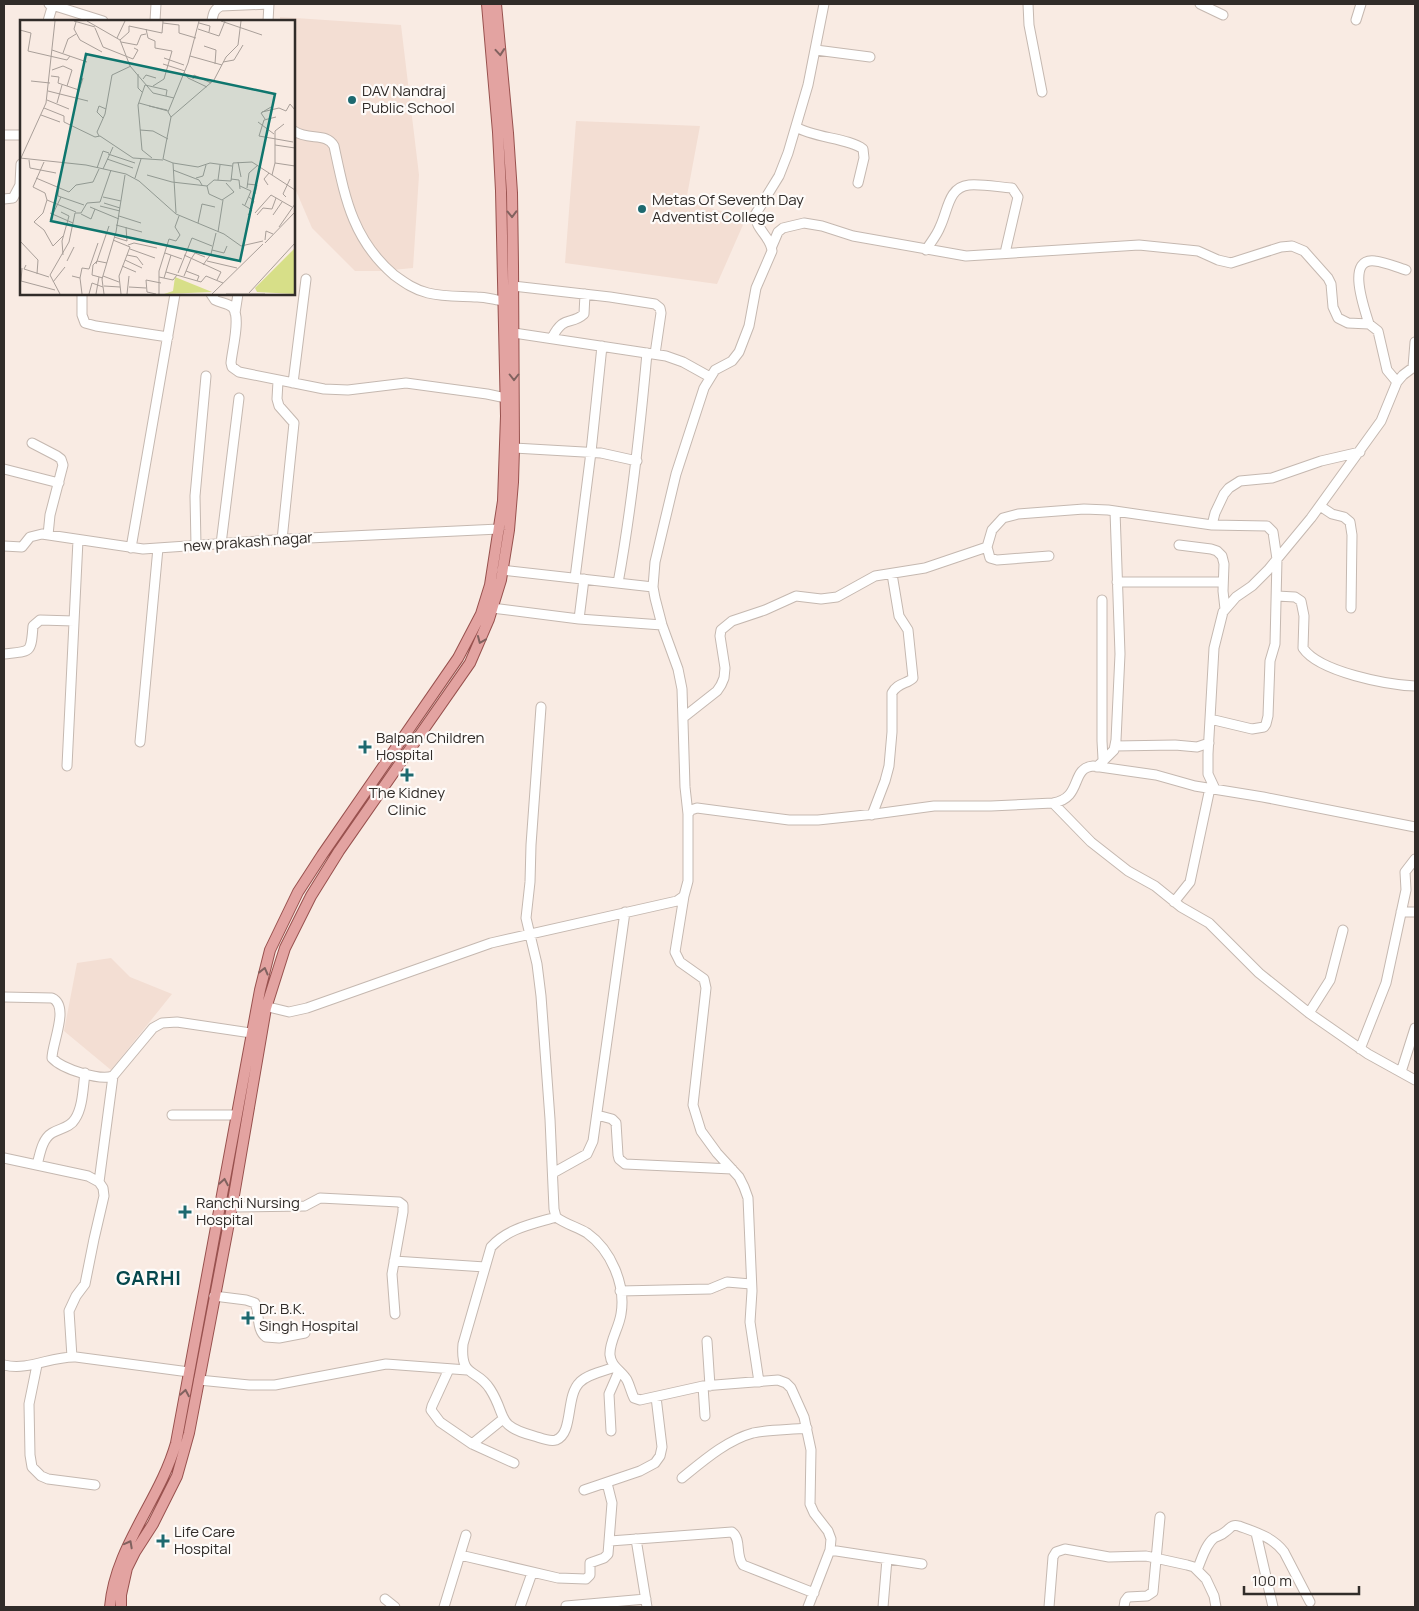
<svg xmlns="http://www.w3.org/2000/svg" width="1419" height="1611" font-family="Manrope,sans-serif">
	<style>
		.built { fill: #f3ded3 }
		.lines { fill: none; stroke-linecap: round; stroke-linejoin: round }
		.minor-casing { stroke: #c5b8b0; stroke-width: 11 }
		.major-casing { stroke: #98514e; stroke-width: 12 }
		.minor { stroke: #fff; stroke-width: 9 }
		.major { stroke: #e3a3a1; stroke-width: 10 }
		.oneway { stroke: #81625f }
		.poi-dot { fill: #1d696f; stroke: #fefbf9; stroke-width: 2 }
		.labels { text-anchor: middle; stroke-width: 4.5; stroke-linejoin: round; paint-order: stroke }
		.poi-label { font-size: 15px; fill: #312c29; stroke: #fefbf9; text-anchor: start }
		.street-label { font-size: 15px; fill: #312c29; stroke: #fefbf9 }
		.district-label { font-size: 20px; font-weight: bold; letter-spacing: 1px; fill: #05474c; stroke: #fefbf9 }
		.inset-road { fill: none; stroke: #a99f99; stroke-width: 1 }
		.view { fill: #0f766e; fill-opacity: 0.15; stroke: #0f766e; stroke-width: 2.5 }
		.inset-edge { fill: none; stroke: #312c29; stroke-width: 2.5 }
	</style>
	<rect width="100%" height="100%" fill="#f9ebe3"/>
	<!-- built -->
	<path class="built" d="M280,17l121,8 18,150 -6,93 -31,3h-27l-43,-43 -18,-42v-165h-14z
		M576,121l124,5 -14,75 60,17 -29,66 -152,-21z
		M111,958l19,19 42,17 -61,76 -47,-39 13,-68z"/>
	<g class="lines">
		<defs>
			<path id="minor" d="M49,4l54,17
				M1028,4l1,21 13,67
				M1200,4l23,11
				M1356,20l5,-16
				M48,21l5,-17
				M155,21l1,-17
				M212,21c1,-7 2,-12 9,-15l48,-2
				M268,21l1,-17
				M816,50l54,7
				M796,127c18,11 53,11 67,22l1,9 -6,25
				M294,131c15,10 32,1 40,15 11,51 18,93 60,129 11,8 21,15 34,18 16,4 33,3 49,4 9,0 18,3 27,4
				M4,135h17
				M20,184l1,-20
				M4,199l9,-1 8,-15
				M772,246l6,-14 5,-4 21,-5 18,3 31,10 113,20 173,-11 59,6 20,9 13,3 50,-16 11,-1 12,5 24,27 3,6 2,23 5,11 10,5 21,1 9,7 9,39 10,12
				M926,250c5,-8 11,-15 14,-23 8,-16 8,-40 29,-42 14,-1 29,2 43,3l6,9 -13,56
				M513,286l97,11 45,7 5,4 1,5 -6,41
				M82,294v21l3,8 11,3 72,11
				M211,294l4,6c5,3 14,3 18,8 8,10 -1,42 -2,55l1,4 7,5 85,17 24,1 58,-7 81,11 24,5
				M235,313l3,-19
				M1369,324c-4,-14 -24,-67 6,-63 10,1 21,6 31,9
				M514,333l152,23 17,6 27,15
				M552,338c12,-24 19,-12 32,-24l1,-20
				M1413,367l2,-25
				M278,381l-1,18 2,7 15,17 -12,117
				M293,383l13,-104
				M32,443l25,13 4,3 2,6 -13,50 -2,20
				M514,448l87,5 36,8
				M4,469l55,14
				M1320,506l12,8 12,3 6,5 2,13 -1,73
				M1212,525l3,-12 9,-19 5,-6 11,-7 32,-3 49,-17 39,-9
				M221,544l18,-146
				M196,545l-1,-49 11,-120
				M1179,545l32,4 6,2 5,5 2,8 -1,27 2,18
				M4,546l18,1 8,-10 12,-3 101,15 145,-10 211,-10
				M987,547l3,11 7,2 52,-4
				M131,548l44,-254
				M502,570l151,17
				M575,578l16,-126 11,-106
				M1117,582h106
				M618,583c14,-76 22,-153 29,-230
				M1277,596l18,1 6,4 3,15 -1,32c16,24 85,37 112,38
				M1102,600v141l1,18
				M492,608l87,11 83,6
				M579,619l5,-40
				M4,654c27,-3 27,0 29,-28l7,-6 34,1
				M541,707l-10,138 -1,37 -4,36 11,46 4,32 9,123 4,90 2,8c9,7 21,10 31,16 24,17 39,52 34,81 -2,14 -12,28 -11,41 1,12 12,16 17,25 3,6 4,12 7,18l6,2 63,-14 75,-6 8,3 5,5 13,29 7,33 -1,54 4,9 14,18 3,8 -1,11 -22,57
				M684,717l33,-26 4,-6 3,-7 1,-10 -5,-32 1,-6 11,-9 33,-11 31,-14 25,3 16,-2 38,-21 50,-8 62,-21 5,-17 11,-12 15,-4 66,-5 24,1 104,15 55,1 6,6 4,27 -2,85 -5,17 -2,55 -2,8 -2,3 -12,2 -42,-10
				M140,742l18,-194
				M1115,746l60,-1 22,2 12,-4
				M67,766l11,-226
				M1097,767l17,-17 2,-10 4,-86 -5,-143
				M1215,789l-7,-15v-20l6,-106 9,-36 13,-15 16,-11 16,-16 43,-52 70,-97 16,-39 6,-7 12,-9
				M1053,803l38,39 37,29 27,15 26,21 28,16 50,50 50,40 59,41 47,26
				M688,814l-3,-27 -3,-98 -4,-20 -16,-44 -7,-27 -2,-11 2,-25 21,-88 28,-86 11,-18 17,-9 7,-9 10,-26 7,-38 16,-37c-1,-14 -16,-21 -17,-36l24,-39 9,-23 20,-68 16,-81
				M872,815l13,-34 4,-15 3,-34v-39c5,-10 15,-9 21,-15l-5,-48 -9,-14 -7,-42
				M684,896l-9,56 5,10 24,17 2,9 -13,117 8,26 16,22 22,24 5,10 4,11 4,93 -2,31 9,60
				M1174,902l16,-20 20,-94
				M1401,912h14
				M4,997l48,1c18,8 0,45 0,60 10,11 48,23 61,18l40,-48 9,-5 15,-1 81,12
				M260,1005l29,7 18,-4 184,-65 186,-42 7,-5 4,-15v-67l3,-4 6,-2 92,12h29l57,-6 59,-8h57l62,-3c30,-5 17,-35 40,-37l63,9 39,11 68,11 152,30
				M1309,1013l21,-33 13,-50
				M1360,1049l26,-66 20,-93 -1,-18 10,-13
				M1401,1072l14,-44
				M172,1115h64
				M597,1115l15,4 4,4 2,32 1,4 6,5 107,5
				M4,1158l84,18 11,6 4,6 1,8 -10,43 -9,45 -9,12 -7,15 3,46
				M37,1165c3,-11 5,-26 15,-32 8,-5 18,-5 23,-14 8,-12 8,-32 10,-46
				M553,1173l34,-19 6,-13 32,-229
				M99,1182l14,-106
				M232,1207l73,-1 15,-8 79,4 4,3v7l-11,62 3,40
				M556,1217c-23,7 -48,11 -65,30l-28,97c-3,35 14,24 27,45 18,28 4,36 44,47 7,2 15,6 22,4 18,-7 9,-44 24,-58 8,-8 24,-11 35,-15
				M394,1261l91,6
				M620,1291l90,-2 17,-7 24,2
				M214,1296l32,4 9,3c5,11 1,27 11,34l13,1 26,-5
				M707,1341l3,45
				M4,1365c25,6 47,-9 72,-8l113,15
				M37,1365l-8,39 1,51 2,12 9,9 7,3 47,6
				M449,1369l-17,37 -1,4 9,12 32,22 31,-25
				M199,1380l50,5h26l111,-21 81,6
				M703,1386l2,30
				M611,1431l-2,-37 10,-23
				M472,1444l42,19
				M682,1478c21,-17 45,-38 71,-45 17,-4 37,-3 54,-5
				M584,1490l56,-19 15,-8 5,-7 2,-9 -6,-50
				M1256,1533l17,74
				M636,1539l11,68
				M610,1541l122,-9c10,8 3,23 11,33l71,28
				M830,1550l92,14
				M460,1555l98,23 28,1 4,-4v-12l14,-5 4,-4 4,-51 -5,-20
				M1197,1570c5,-11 8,-25 17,-32 4,-2 8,-3 11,-6 6,-4 6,-8 14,-6 16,6 34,11 45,26l26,50
				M385,1599l10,8
				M566,1606l80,-7
				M444,1607l22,-72
				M520,1607l12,-34
				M883,1607l4,-48
				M1049,1607l4,-50 3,-5 9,-3 44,8 37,-1 41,9 7,2 12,12 8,17 2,11
				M1124,1607l1,-6 3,-4 19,-1 6,-4 7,-75"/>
			<path id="major" d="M110,1607c5,-60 50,-107 66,-164l84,-453 10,-40 28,-58 24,-37 136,-197 23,-44 9,-29 13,-84 3,-85 -5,-225 -3,-59 -11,-128
				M121,1607v-12l6,-27 8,-16 18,-28 24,-48 12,-43 43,-226 34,-199 19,-60 26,-52 28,-45 131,-188 19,-44 12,-39 8,-50 4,-48 1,-34 -1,-183 -1,-72 -4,-60 -12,-129"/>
		</defs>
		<!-- minor casing -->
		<use href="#minor" class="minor-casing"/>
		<!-- major casing -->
		<use href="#major" class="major-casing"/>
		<!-- minor -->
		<use href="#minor" class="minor"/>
		<!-- major -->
		<use href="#major" class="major"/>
	</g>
	<!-- one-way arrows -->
	<defs><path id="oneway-chevron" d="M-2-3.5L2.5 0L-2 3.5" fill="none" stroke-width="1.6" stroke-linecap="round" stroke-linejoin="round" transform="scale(1.25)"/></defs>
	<g class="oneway">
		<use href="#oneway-chevron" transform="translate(500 52) rotate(85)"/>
		<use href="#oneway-chevron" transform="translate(512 214) rotate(89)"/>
		<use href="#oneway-chevron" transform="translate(514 377) rotate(90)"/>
		<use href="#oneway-chevron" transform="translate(481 640) rotate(113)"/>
		<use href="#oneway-chevron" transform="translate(264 971) rotate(-76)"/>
		<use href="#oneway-chevron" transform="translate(224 1182) rotate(-80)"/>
		<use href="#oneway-chevron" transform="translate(185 1393) rotate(-80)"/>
		<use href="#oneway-chevron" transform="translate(129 1544) rotate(-62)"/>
	</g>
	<!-- markers -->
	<g class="poi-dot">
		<circle cx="352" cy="100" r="5"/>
		<circle cx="642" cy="209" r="5"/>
		<path d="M362.5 739.5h5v5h5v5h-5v5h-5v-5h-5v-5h5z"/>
		<path d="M404.5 767.5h5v5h5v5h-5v5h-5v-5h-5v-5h5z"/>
		<path d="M182.5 1204.5h5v5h5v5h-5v5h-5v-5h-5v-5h5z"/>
		<path d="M245.5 1310.5h5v5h5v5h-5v5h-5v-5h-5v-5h5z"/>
		<path d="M160.5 1533.5h5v5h5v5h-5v5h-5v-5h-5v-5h5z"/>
	</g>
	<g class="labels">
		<!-- poi labels -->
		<g class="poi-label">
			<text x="362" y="96">DAV Nandraj<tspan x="362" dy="17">Public School</tspan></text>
			<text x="652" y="205">Metas Of Seventh Day<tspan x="652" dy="17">Adventist College</tspan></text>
			<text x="376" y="743">Balpan Children<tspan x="376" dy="17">Hospital</tspan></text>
			<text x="407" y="798" text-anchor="middle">The Kidney<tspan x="407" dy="17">Clinic</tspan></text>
			<text x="196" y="1208">Ranchi Nursing<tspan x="196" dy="17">Hospital</tspan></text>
			<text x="259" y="1314">Dr. B.K.<tspan x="259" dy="17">Singh Hospital</tspan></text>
			<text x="174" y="1537">Life Care<tspan x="174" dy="17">Hospital</tspan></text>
		</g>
		<!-- street labels -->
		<g class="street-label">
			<text transform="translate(248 542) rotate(-4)" y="5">new prakash nagar</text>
		</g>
		<!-- district labels -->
		<g class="district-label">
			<text x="149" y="1285">GARHI</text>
		</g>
	</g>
	<!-- overview -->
	<g transform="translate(20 20)">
		<rect width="275" height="275" fill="#f9ebe3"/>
		<path d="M275,228v46l-38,-2 -2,-4zM155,257l37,15 -48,2 9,-3z" fill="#d7df88"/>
		<path class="inset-road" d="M54,1l21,6M67,1l33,19 10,26 23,27 21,5M201,1l41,14M56,2l-2,7 6,11 22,12M143,3l16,2v8l17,5M179,3l11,3 -1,6M75,8l8,19 30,12 5,-9 -4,-2M126,9l2,9 7,3v7l17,3 -8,28 -11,7M178,9l21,7 6,-15M0,10l11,3 -3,18 39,9 3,-4M97,18l8,-17M100,20l9,-8v-6l33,7 1,-12M101,22l16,3 4,-10 5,-1M184,26l12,4 -1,14M32,30l35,12M43,33l5,-14 8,-5M170,36l32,9M144,38l20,7M203,42l11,-2 9,-15M143,44l22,7M32,50l11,-4 9,4 -5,16M164,52l4,6 19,9M118,54v14l4,4M31,56l8,1 -1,6 21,7M123,59l3,-4 10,3M173,59l1,-4 17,8M11,61l19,2M28,71l40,10M27,80l22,9M56,80l7,-22M37,83l5,-18M119,83l29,8M129,86l18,4M24,88l20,8v6l31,15 5,-1 33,22 30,2M242,92l17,-4 7,3 4,-7 5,6M21,95l19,7M151,97l43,-37 12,-23 12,-12 3,-24M256,97l-12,3 -5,16 34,6M83,98l-6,-6 2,-6 7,3M245,99l-4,-6 10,-6M238,102l16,12M264,104l-9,7v32l-3,12 23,15M120,110l13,1 15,8M79,116l-2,-4 8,-18 7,-39 19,-9M255,125l20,3M88,134l27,9M0,138l66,7 40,9 13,7 37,33 48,20 17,12 22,-5M1,138l25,-55 9,-82M132,138l-10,-8 -4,-45 7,-20 22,5 -1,6M87,139l26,9M9,140l1,8 26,5M24,142l-11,25 12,6 2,7 -4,13 -9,9 10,8 9,16 10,-10M218,142l3,15M153,143l25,4 12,-4 22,3M255,143l20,3M77,148l6,-17 6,2M83,149l10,-22M153,150l26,10 3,5M127,155l25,7 35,4 7,-6 17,1 2,-18 19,-1 20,13M16,158l33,14 7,-7 17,-3 6,-13M115,158l6,-19M176,158l7,-2 3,-11M211,159l8,1 1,9M198,160l2,-15M227,164l10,1 -2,9M248,165l-4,-6 5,-6M187,166l2,8 13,6 12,-8 -8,-9M220,166l11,5 -6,14M227,168l2,-15 9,-8M38,169v7l26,9M83,177l18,4M229,177l5,4 -4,8M266,177l-3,-3 7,-15M27,180l29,12M84,183l16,5M222,184l10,6 -4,5M80,186l20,5M70,187l29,12M41,192l8,4 -7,25 1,14M30,193l23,10M156,193l-3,-50 -10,-4 8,-42 -3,-5 20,-49 11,-42M235,193l16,-18 21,12M61,194l10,5 4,-10M237,195l6,-7 9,1 4,-11M253,195l9,-13M99,196l22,7M30,200l11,-23M178,203l4,-19 13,3M96,205l26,7M259,207l16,-23M198,212l5,-32M94,217l13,4 -1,-14M93,220l17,7 -11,29 2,18M245,220l1,-9 7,3M0,221l18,19 -1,14M245,223l30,-31M108,225l6,-2 23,5M110,229l25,9M192,230l12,3 3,-7M145,233l17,6M107,235l10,2 6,8M164,235l37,17 -4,8M171,239l4,-6 10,4M105,240l17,8M47,241l7,-14M187,241l30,7M76,244l13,-38M6,245l-2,4 25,8M183,245l8,-11 5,-21M102,246l14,6M2,248l-1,13 34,9M166,251l13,5 -2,5M146,252l35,10 5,-6 17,7M158,253l14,-35 20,8M52,256l8,2 2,-10 7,1 9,-26M83,256l16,6M164,256l7,-17M139,257l14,3 4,-5M60,258l2,16M83,258l-11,-3 1,-10 4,-4 10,2M144,258l7,-23M33,262l12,-15M84,266l16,1M109,267l17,1M229,273l46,-50M40,274l-10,-19 19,-33 6,-29h6l6,-10 13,-1 11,-32M69,274l3,-11 11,4M76,274l3,-17M84,274l-2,-15 14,-47 9,-57M107,274l2,-18M136,274l-9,-2 -1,-12 15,3M139,274v-23l10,-32 7,2 4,-6 -5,-8 4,-11M192,274l51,-50M206,274h39"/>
		<path class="view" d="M66,34l189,40 -35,167 -189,-40z"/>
		<rect width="275" height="275" class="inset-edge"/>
	</g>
	<!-- border -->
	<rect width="1419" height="1611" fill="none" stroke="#312c29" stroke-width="10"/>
	<!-- scale -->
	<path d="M1244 1586v8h115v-8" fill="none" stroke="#312c29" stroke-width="2.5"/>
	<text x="1252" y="1586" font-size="15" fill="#312c29" stroke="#fefbf9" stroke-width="4" paint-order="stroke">100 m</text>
</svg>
